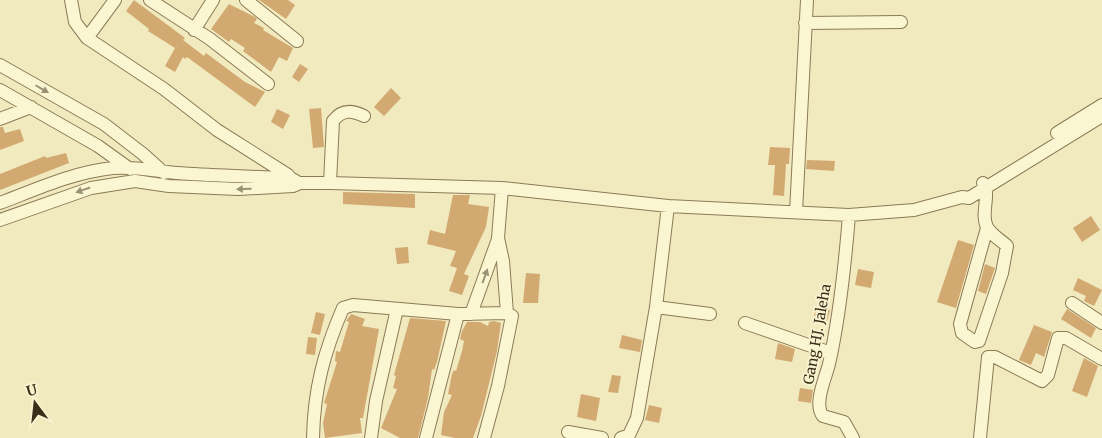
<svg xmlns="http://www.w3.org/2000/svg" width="1102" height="438" font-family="Merriweather,serif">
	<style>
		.building { fill: #d2a971 }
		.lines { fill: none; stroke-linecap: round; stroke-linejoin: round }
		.minor-casing { stroke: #8b7a56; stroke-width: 14 }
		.minor { stroke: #fbf6d2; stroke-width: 12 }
		.oneway { fill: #9a9276 }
		.labels { text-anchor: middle; stroke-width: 4; stroke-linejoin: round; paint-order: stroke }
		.street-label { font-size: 14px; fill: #392f1b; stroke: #f8f3cf }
	</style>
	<rect width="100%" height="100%" fill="#f1eabf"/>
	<!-- building -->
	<path class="building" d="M134,0l51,38 -2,2 21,16 2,-3 39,29 20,10 -10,15 -68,-50 -2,2 -2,-2 -8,15 -10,-6 10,-18 -27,-17 1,-2 -23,-18z
		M259,0h29l7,5 -9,14z
		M229,4l26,13 2,2 -3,4 10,5 -1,2 30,18 -6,13 -8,-4 -8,15 -28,-21 2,-3 -14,-9 -2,3 -18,-13z
		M300,64l8,5 -9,13 -7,-5z
		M391,88l10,10 -17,18 -10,-9z
		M321,108l3,39 -11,1 -4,-39z
		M277,109l13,6 -7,14 -12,-7z
		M0,127h3l2,6 15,-4 4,12 -24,9z
		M770,147l20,1 -1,16h-3l-2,32 -11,-1 2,-30h-7z
		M66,153l3,10 -69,27v-16l45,-18 1,2z
		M807,160l28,1 -1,10 -28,-2z
		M343,192l72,2v14l-72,-4z
		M453,195h17l-2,9 21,3 -3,20 -22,47 5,2 -7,19 -13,-4 8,-23 -7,-2 6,-15 -29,-7 3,-14 15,4z
		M1091,216l9,14 -18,12 -9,-14z
		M958,240l16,5 -18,63 -19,-6z
		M408,247l1,16 -12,1 -2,-16z
		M985,264l10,4 -9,26 -8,-3z
		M858,269l16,3 -3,16 -16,-3z
		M526,273l14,1 -2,29h-15z
		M1078,278l24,12 -8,16 -10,-5 2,-5 -13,-6z
		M816,307l14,3 -4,15 -13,-3z
		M1067,309l29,19 -5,10 -30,-19z
		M316,312l9,2 -5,21 -9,-2z
		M351,314l14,5 -3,7 17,3 -16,89h-3l2,15 -37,5 -2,-15 4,-19 -3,-1 13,-41 -2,-1 1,-10 4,1 9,-30 -3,-1z
		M410,318l36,3 -9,41 -3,8 -2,-1 -4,29 -10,40h-18l-19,-10 16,-39 -4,-1 3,-12 -2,-1z
		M494,321l7,2 -4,28 -16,65 -8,22h-18l-14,-3 3,-23 8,-17 -4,-1 4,-20 2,-4 2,1 6,-20 2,-10 -4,-2 2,-8 5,-9h13l8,4 1,-4z
		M1034,325l18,7 -8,25 -8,-4 -5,12 -12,-5z
		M622,335l20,5 -2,12 -21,-4z
		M308,337l9,1 -2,17 -9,-1z
		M778,343l17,6 -3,13 -17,-3z
		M1084,358l14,8 -11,31 -15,-6z
		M612,375l9,1 -3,17 -10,-1z
		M800,388l13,2 -2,13 -13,-2z
		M581,394l19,4 -4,23 -19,-4z
		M649,405l13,3 -3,15 -14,-3z"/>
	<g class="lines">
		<defs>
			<path id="minor" d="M71,0l4,22 12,16 77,51 53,41 71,45 4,5
				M150,0l60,39 58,45
				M246,0l51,41
				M805,23l96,-1
				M194,30l19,-30
				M87,38l28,-38
				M0,65l104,59 39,30 21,19
				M0,90l98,56 32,23
				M0,119l31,-12
				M1057,133l45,-28
				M330,183l3,-62c9,-12 19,-11 31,-5
				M983,183c8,13 -3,30 4,44 4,8 14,13 20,19l-5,27 -23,68 -4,1 -13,-9 -2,-9 27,-96
				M502,188l-4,50 5,23 4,52
				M0,203c37,-14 74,-31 113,-35 21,-2 43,3 64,5 38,3 77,3 115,6l4,2
				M796,212l11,-212
				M849,215c-4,50 -9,100 -20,149 -3,13 -16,40 -6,52l21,6 9,16
				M0,220l91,-32 44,-7 34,5 69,3 55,-3 7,-3h30l172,5 166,18 181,9 65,-5 48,-13 7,1 133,-82
				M1072,303l30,20
				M656,307l54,7
				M471,314l27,-75
				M745,323l86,30
				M568,432l34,6
				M313,438c1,-49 11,-86 30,-130l10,-3 105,9 49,-1 5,3 -14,70 -14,52
				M371,438l5,-37 21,-92
				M426,438l32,-124
				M621,438l8,-3 8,-17 19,-111 12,-101
				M980,438l8,-81h7l47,24 6,-6 10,-37h8l36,21"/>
		</defs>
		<!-- minor casing -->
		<use href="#minor" class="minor-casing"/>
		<!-- minor -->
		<use href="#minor" class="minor"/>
	</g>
	<!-- one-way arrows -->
	<defs><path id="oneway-solid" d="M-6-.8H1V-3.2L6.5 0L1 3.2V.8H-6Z" transform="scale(1.25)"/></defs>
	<g class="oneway">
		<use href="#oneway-solid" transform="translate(42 89) rotate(30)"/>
		<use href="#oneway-solid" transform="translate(244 189) rotate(178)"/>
		<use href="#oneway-solid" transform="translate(83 190) rotate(161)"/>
		<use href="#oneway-solid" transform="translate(485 276) rotate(-70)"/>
	</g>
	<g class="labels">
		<!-- street labels -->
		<g class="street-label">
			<text transform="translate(817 334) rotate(-80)" y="5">Gang HJ. Jaleha</text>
		</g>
	</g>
	<!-- north arrow -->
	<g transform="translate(35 403) rotate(345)" stroke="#f8f3cf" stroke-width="4" paint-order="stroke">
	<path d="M0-4L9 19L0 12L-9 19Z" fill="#392f1b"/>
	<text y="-8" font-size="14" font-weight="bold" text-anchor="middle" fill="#392f1b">U</text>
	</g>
</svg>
